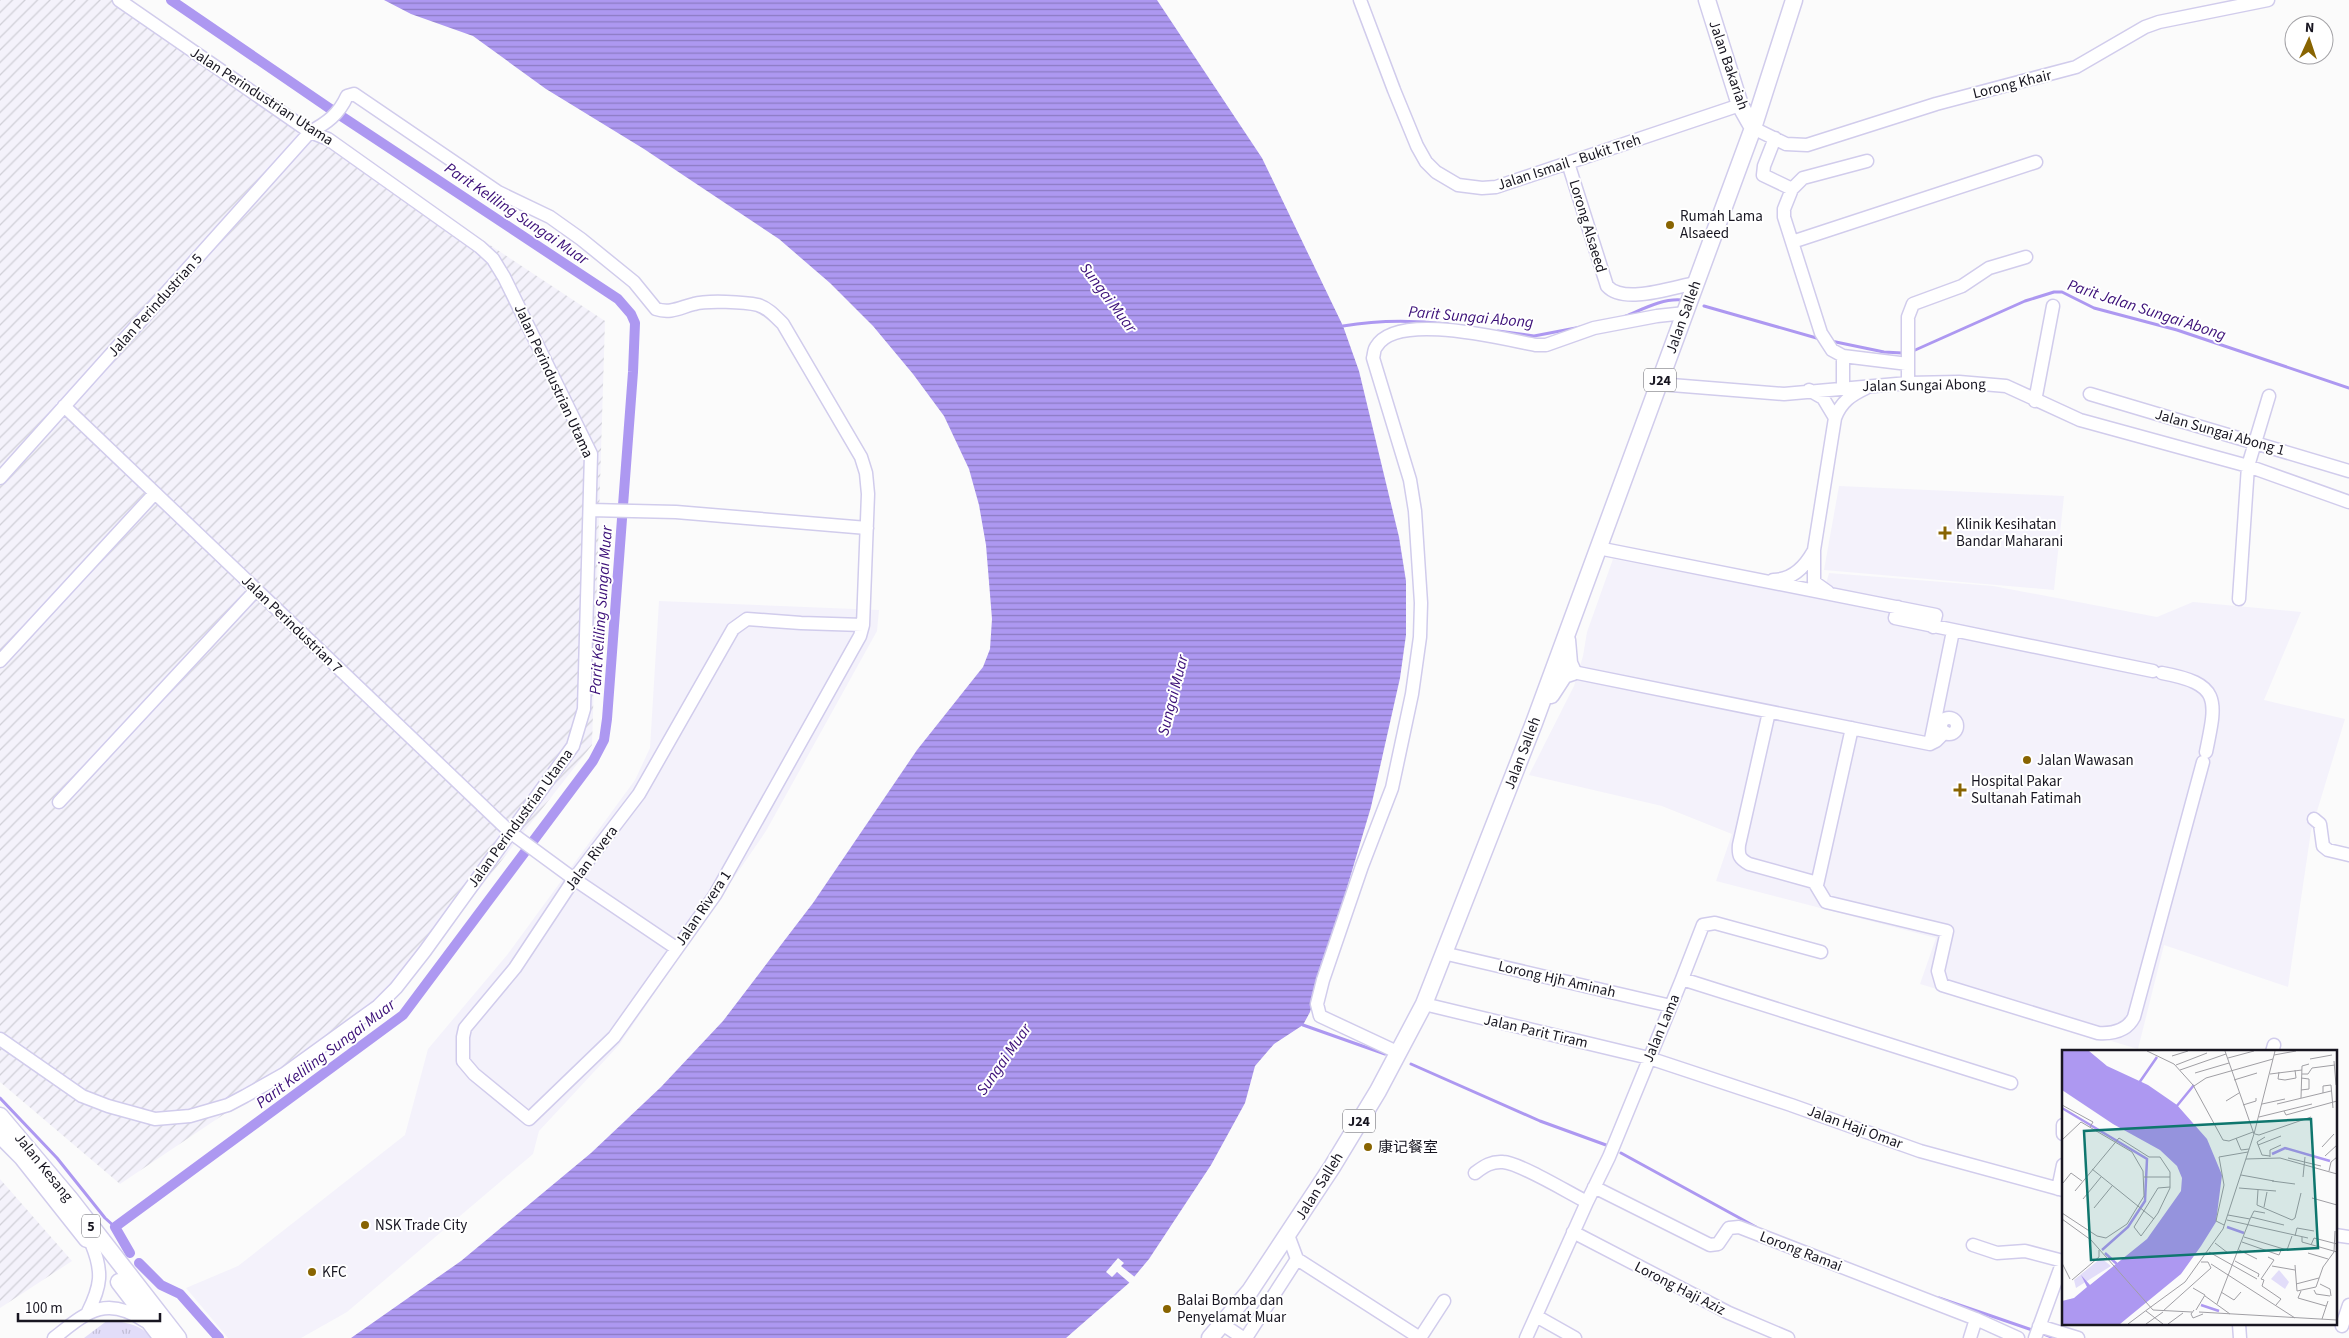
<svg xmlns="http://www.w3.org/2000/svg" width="2349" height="1338" font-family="'Source Sans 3','Noto Sans SC',sans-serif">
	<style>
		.built { fill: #f4f2fb }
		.industrial { fill: url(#industrial-furrows) }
		.park { fill: url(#park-tufts) }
		.water { fill: url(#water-rules) }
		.pier { fill: #fbfbfb }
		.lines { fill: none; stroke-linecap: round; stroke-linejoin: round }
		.stream { stroke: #ad98f1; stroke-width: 3 }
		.canal { stroke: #ad98f1; stroke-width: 10 }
		.minor-casing { stroke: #d1ccec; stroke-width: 15 }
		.major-casing { stroke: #d1ccec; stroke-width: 19 }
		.minor { stroke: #fff; stroke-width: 12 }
		.major { stroke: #fff; stroke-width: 16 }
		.poi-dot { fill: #886401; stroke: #fff; stroke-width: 2 }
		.labels { text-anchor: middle; stroke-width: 4; stroke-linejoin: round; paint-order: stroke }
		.shield { fill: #fff; stroke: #5d5c64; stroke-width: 1 }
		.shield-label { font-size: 14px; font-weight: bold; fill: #181621 }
		.street-label { font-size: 15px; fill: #181621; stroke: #fff }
		.poi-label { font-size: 15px; fill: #181621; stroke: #fff; text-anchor: start }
		.water-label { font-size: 16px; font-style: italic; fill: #3b0f78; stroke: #fff }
		.inset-river { fill: none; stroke: #ad98f1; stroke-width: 2.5 }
		.inset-road { fill: none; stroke: #a09fa4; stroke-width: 1 }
		.view { fill: #0f766e; fill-opacity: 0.15; stroke: #0f766e; stroke-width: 2.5 }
		.inset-edge { fill: none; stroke: #181621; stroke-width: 2.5 }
	</style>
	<defs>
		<pattern id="industrial-furrows" width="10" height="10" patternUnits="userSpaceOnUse" patternTransform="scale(1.25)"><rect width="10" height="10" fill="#f4f2fb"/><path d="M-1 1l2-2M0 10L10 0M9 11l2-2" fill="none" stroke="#d0cfd7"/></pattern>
		<pattern id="park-tufts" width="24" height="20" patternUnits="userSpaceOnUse" patternTransform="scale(1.25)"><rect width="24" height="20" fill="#e2ddf9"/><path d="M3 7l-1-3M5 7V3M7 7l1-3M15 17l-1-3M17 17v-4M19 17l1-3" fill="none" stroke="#c1bdd5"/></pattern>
		<pattern id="water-rules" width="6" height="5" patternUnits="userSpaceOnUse" patternTransform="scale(1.25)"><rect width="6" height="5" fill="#ad98f1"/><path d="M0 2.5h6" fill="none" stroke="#8c7bc3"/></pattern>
	</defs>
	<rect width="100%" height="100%" fill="#fbfbfb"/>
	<!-- built -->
	<path class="built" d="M1839,486l225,10 -10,94 -230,-20z
		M1613,559l209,39 7,-25 164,13 164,31 36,-15 108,10 -37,88 81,19 -34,112 -23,156 -124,-42 -26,104 -218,-65 16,-46 -220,-57 16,-47 -70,-28 -133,-31 45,-89 9,-30 4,-24z
		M659,601l220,9 -2,21 -111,200 -147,214 -80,86 -6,23 -186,158 -46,26h-73l-42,-50 52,-22 167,-131 23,-86 79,-94 128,-175 15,-32z"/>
	<!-- industrial -->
	<path class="industrial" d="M0,0h119l486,321 -13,424 -202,258 -270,181 -120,-102z
		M0,1179l72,82 -72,47z"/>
	<!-- park -->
	<path class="park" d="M108,1320c15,2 34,4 43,18h-67z"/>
	<!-- water -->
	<path class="water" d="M384,0h773l105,158 81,168 16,45 40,166 7,44v54l-6,43 -29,129 -61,205 -7,13 -29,19 -19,22 -10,37 -34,62 -62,94 -20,24 -63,55h-715l110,-77 130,-108 70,-66 62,-66 90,-118 104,-153 66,-83 7,-18 2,-30 -6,-74 -7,-40 -10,-36 -25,-53 -31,-42 -40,-48 -43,-43 -51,-44 -135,-90 -98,-60 -73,-53 -62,-22z"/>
	<!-- pier -->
	<path class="pier" d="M1118,1258l6,5 -3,3 15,12 -5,6 -14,-12 -5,5 -6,-5z"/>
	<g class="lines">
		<!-- stream -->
		<path class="stream" d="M1704,306l116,33
			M1626,316c17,-7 37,-18 56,-16
			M1343,326c35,-6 69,-6 105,-2
			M1498,331l36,5 47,-9
			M1831,341l53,11 18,1
			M1913,351l112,-50 29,-9h8l32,16 83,22 172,58
			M1303,1025l82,29
			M1411,1064l129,57 66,24
			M0,1098l57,60 48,60 10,9
			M1621,1153l135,74
			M1939,1298l96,33
			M2041,1333l13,5"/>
		<!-- canal -->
		<path class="canal" d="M130,1253l-15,-26 288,-212 190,-254 11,-21 3,-21 26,-347 2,-49 -4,-9 -13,-15 -289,-191 -158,-108
			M139,1263l22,22 19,9 39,44"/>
		<defs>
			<path id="minor" d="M1360,0l34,90 23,56 9,16 10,10 22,13 24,3 14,-1 244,-82
				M1753,128l33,16 21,1 129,-41 140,-37 69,-40 14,-5 109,-22
				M1775,138l-11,28 -1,9 29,14
				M1867,161l-64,17 -11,11 -8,20v8l37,116 11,17 11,6 65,8
				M1568,163l39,123c17,19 66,1 89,-3
				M1792,242l244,-80
				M1843,356v31
				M1908,383v-66l5,-13 49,-18 27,-18 37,-11
				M1659,384l125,10 124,-11 51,-1 47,4 74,34 168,46 101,36
				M1809,390l14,8 12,20
				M2090,394l259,77
				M2035,401l18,-95
				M64,406l446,426 64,47 102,69
				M0,478l310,-346c17,-9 29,-18 37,-36l7,-2 144,98 52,25 31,22 53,43 22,27c15,5 25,-2 38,-5 13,-4 51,-2 64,1 10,3 17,11 25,19l78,133 5,16 2,21 -5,131 -3,11 -145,259 -101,142 -85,82 -55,-45 -11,-13v-24l2,-9 50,-60 59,-89 65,-85 94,-165 14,-10 54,4 62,2
				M590,510l86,2 191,16
				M1598,548l338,67 -3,12
				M1773,580c19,0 31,-12 40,-28
				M1828,592l-14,-10v-32l21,-132c6,-16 16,-23 31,-30
				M2239,599l9,-133 21,-70
				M1898,607l-3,11 258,53
				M0,661l155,-168
				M1573,672l357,72 6,-3 9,-9
				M2162,673c59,11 55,26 44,79
				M1769,712l-30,133c-1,11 1,14 10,19l65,18 12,20 121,29 -9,40 4,14 156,48c15,1 29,-2 36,-16l69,-255
				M1941 726a8 8 0 1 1 16 0a8 8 0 1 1-16 0Z
				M1930,744l23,-113
				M59,802l197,-212
				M2314,819l6,5 3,22 5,4 21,5
				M1817,885l35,-157
				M1443,953l228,53
				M1682,979l21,-54 12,-2 106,29
				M1424,1004l225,54 142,47 129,46 143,39
				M0,1039l82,57 26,10 47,13 35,-3 38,-11 17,-9 39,-22 94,-68 18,-18 29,-37 148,-205 11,-37 7,-255 -87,-177 -11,-18 -13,-12 -152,-108 -18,-7 -191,-132
				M1397,1052l-77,-36 -3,-12 6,-24 39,-114 30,-78 20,-94 8,-57 1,-34 -6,-92 -5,-31 -37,-122c1,-3 1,-9 3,-11 20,-36 127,-8 160,-2h10l48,-17 63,-12 28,-3
				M2272,1052l2,-7
				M2063,1125v9
				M1475,1173c9,-7 17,-12 28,-11 17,1 66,31 84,40
				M1594,1187l116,58 8,-1 11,-16 10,-1 237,92 42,19
				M2058,1189l5,-24
				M1573,1232l156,81 59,25
				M1288,1235l9,24 123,79
				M2335,1235l14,2
				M1973,1245l24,8 28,-2 38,10
				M88,1312c13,-26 15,-40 4,-67
				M1536,1316l39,22
				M1222,1324l21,14
				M2239,1324l1,14
				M2039,1326l39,12
				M2342,1326l7,-21
				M54,1338c32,-25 51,-44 91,-17
				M1246,1338l51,-79
				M1420,1338l24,-37
				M1526,1338l61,-136 22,-45 73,-178 329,104
				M1970,1338l6,-19
				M2035,1338l28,-77"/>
			<path id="major" d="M1707,0l33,105 13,23
				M1551,695l13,-20 9,-3 -4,-9 -2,-23
				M0,1116l70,83 108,139
				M0,1135l22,22 65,82
				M119,1282l43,56
				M1210,1338l40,-47 82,-124 46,-76 46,-87 110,-281 219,-595 41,-128"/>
		</defs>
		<!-- minor casing -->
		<use href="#minor" class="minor-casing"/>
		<!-- major casing -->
		<use href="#major" class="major-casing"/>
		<!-- minor -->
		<use href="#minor" class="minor"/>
		<!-- major -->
		<use href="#major" class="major"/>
	</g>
	<!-- markers -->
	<g class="poi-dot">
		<circle cx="1670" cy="225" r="5"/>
		<path d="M1942.5 525.5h5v5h5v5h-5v5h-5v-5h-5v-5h5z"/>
		<circle cx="2027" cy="760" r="5"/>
		<path d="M1957.5 782.5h5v5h5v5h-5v5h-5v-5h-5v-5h5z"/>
		<circle cx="1368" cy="1147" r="5"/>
		<circle cx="365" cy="1225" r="5"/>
		<circle cx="312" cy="1272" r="5"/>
		<circle cx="1167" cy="1309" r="5"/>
	</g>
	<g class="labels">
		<!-- shield labels -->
		<g class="shield">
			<rect x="1644" y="368.5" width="32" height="23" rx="4"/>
			<rect x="1343" y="1109.5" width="32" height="23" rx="4"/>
			<rect x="82" y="1214.5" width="18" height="23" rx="4"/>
		</g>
		<g class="shield-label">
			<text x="1660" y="385">J24</text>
			<text x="1359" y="1126">J24</text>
			<text x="91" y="1231">5</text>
		</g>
		<!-- street labels -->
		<g class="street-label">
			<text transform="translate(1729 65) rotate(71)" y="5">Jalan Bakariah</text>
			<text transform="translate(2012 84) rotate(-14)" y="5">Lorong Khair</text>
			<text transform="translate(262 96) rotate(33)" y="5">Jalan Perindustrian Utama</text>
			<text transform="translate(1569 162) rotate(-18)" y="5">Jalan Ismail - Bukit Treh</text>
			<text transform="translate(1588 226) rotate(73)" y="5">Lorong Alsaeed</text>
			<text transform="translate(155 305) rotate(-48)" y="5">Jalan Perindustrian 5</text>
			<text transform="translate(1683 317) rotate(-70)" y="5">Jalan Salleh</text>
			<text transform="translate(554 381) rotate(65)" y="5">Jalan Perindustrian Utama</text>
			<text transform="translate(1924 385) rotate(-1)" y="5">Jalan Sungai Abong</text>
			<text transform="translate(2220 432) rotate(16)" y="5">Jalan Sungai Abong 1</text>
			<text transform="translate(292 624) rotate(44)" y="5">Jalan Perindustrian 7</text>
			<text transform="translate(1522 753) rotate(-69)" y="5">Jalan Salleh</text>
			<text transform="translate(520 818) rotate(-54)" y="5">Jalan Perindustrian Utama</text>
			<text transform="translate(591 858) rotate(-53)" y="5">Jalan Rivera</text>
			<text transform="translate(703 908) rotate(-56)" y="5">Jalan Rivera 1</text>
			<text transform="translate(1557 979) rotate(13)" y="5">Lorong Hjh Aminah</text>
			<text transform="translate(1661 1028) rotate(-67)" y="5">Jalan Lama</text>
			<text transform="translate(1536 1031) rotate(13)" y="5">Jalan Parit Tiram</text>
			<text transform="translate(1855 1127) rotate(20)" y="5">Jalan Haji Omar</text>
			<text transform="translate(44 1167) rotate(51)" y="5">Jalan Kesang</text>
			<text transform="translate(1319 1186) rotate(-58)" y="5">Jalan Salleh</text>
			<text transform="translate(1801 1251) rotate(21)" y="5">Lorong Ramai</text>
			<text transform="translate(1680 1288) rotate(27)" y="5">Lorong Haji Aziz</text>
		</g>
		<!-- poi labels -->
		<g class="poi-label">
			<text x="1680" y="221">Rumah Lama<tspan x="1680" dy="17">Alsaeed</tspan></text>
			<text x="1956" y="529">Klinik Kesihatan<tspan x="1956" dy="17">Bandar Maharani</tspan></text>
			<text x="2037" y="765">Jalan Wawasan</text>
			<text x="1971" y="786">Hospital Pakar<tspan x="1971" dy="17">Sultanah Fatimah</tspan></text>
			<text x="1378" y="1152">康记餐室</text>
			<text x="375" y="1230">NSK Trade City</text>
			<text x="322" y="1277">KFC</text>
			<text x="1177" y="1305">Balai Bomba dan<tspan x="1177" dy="17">Penyelamat Muar</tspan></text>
		</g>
		<!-- water labels -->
		<g class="water-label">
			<text transform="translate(517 213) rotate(34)" y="6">Parit Keliling Sungai Muar</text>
			<text transform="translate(1109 297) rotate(53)" y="6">Sungai Muar</text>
			<text transform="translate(2147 309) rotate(18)" y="6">Parit Jalan Sungai Abong</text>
			<text transform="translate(1471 316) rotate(5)" y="6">Parit Sungai Abong</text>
			<text transform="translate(600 610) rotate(-86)" y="6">Parit Keliling Sungai Muar</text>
			<text transform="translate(1172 695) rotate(-76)" y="6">Sungai Muar</text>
			<text transform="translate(325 1053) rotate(-37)" y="6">Parit Keliling Sungai Muar</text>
			<text transform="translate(1003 1059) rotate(-55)" y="6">Sungai Muar</text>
		</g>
	</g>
	<!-- overview -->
	<g transform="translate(2062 1050)">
		<rect width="275" height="275" fill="#fbfbfb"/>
		<path d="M39,208l10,8 -35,22 -2,-8z" fill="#e2ddf9"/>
		<path d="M217,220l10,12 -4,7 -14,-10z" fill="#e2ddf9"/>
		<path d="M0,1h27l18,15 41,19 29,20 30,34 15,36 -6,47 -15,24 -20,28 -61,50h-58v-23l12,-3 13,-11 -6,-12 9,10 57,-46 34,-48 1,-13 -5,-12 -17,-16 -47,-26 -51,-34z" fill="#ad98f1"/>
		<path class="inset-river" d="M77,33l18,-26M114,57l18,-22M0,58l85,51 -2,42 -17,26 -26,23M210,104l13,-6 45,13M165,177l17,6M43,203l14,13M139,255l18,6"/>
		<path class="inset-road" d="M85,1l27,13 19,21 30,55 6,1 24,-9M163,1l29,83M212,5l22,-4M110,6l16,-5M166,8l26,-7M248,9l22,-4M272,11l2,24M114,15l31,-12M118,20l46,-16M217,22l-1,7 7,1 11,-2 -1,-8M133,23l34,-10M208,24l32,-4M240,24h6l4,-6 23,-3M172,30l23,-7M269,35l2,23M132,36l12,-8 67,-19M239,40l8,-1v-10l-8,-1M261,43v-7l8,-1M239,48l1,-32 7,-2M164,51l13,-8M200,54l23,-5M215,54l54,-13M0,55l31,17 -3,5M181,55l13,-4v-3M222,61l2,4 51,-14M197,67l53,-13M193,84l4,1 52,-18M203,87l-8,5 5,13 8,1M174,88l5,12 8,-1M0,90l19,-18 51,30 11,19 1,25 -17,28 -21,14 -9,-2 -35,-23M196,95l23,-9M260,97l12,-13M263,106l12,-11M208,107v-7l11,-5M226,108l33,8M184,109l34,-1 57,16M30,119l62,50M267,121l2,-9 6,-5M179,125l33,6M82,127h26M241,127l2,-20M210,131l23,3M1,133l8,-10 11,8M177,138l37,3M196,140l-1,15 35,15 3,-2 6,-25M13,141l44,-53 30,19h11l10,15v16l-12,25 -17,23 -7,-9 24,-39 12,-1M250,148l25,7M21,149l18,-22M202,157l3,-15M32,158l18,-22M166,165l22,4 1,-2 33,8M189,167l3,-6 11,2M0,169l29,21 62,70 39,2M165,170l81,18M162,175l-8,-4 8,-36 -5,-28 29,-5M233,186l2,-8 17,3M182,187l43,13 5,-14M240,187v5l35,10M180,192l37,13 3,-7M153,193l13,10M249,195l3,-7 23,6M177,200l18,9M147,202l48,27M272,202l1,-21M246,203l20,6M173,211l24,13 -1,3M0,213l8,16M149,214l84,54M233,215l2,26 19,-4 7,-20 11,-15M210,216l23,4M199,229l3,1 -2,6 19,13 -5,6M199,229l13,-19 -6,-3M10,230l27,-23v-7M234,234l23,-6M258,234l10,5 1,7M131,238l12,7 -9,15M252,240l2,4 14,2M239,241l-3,7 28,8M159,242l13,8 7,-8M143,246l25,18M155,254l33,-85M86,259l37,-27 38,-53 31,-95 21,-83M132,260l-3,4 2,4 10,-4M84,261l17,13M101,261l48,-43 -3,-6h-7M137,262l138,8M260,269l6,-18M66,274l20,-15M84,274l17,-12M106,274l15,-11"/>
		<path class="view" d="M249,69l7,129 -227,12 -7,-129z"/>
		<rect width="275" height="275" class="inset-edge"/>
	</g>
	<!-- north arrow -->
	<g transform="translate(2309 40) rotate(3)"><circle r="24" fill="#ffffff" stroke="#a3a2a6"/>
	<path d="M0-4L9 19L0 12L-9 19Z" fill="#886401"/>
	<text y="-8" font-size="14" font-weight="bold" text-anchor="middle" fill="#181621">N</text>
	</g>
	<!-- scale -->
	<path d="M18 1313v8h142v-8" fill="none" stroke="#181621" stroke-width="2.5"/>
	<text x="25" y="1313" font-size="15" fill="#181621" stroke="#ffffff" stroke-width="4" paint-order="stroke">100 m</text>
</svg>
